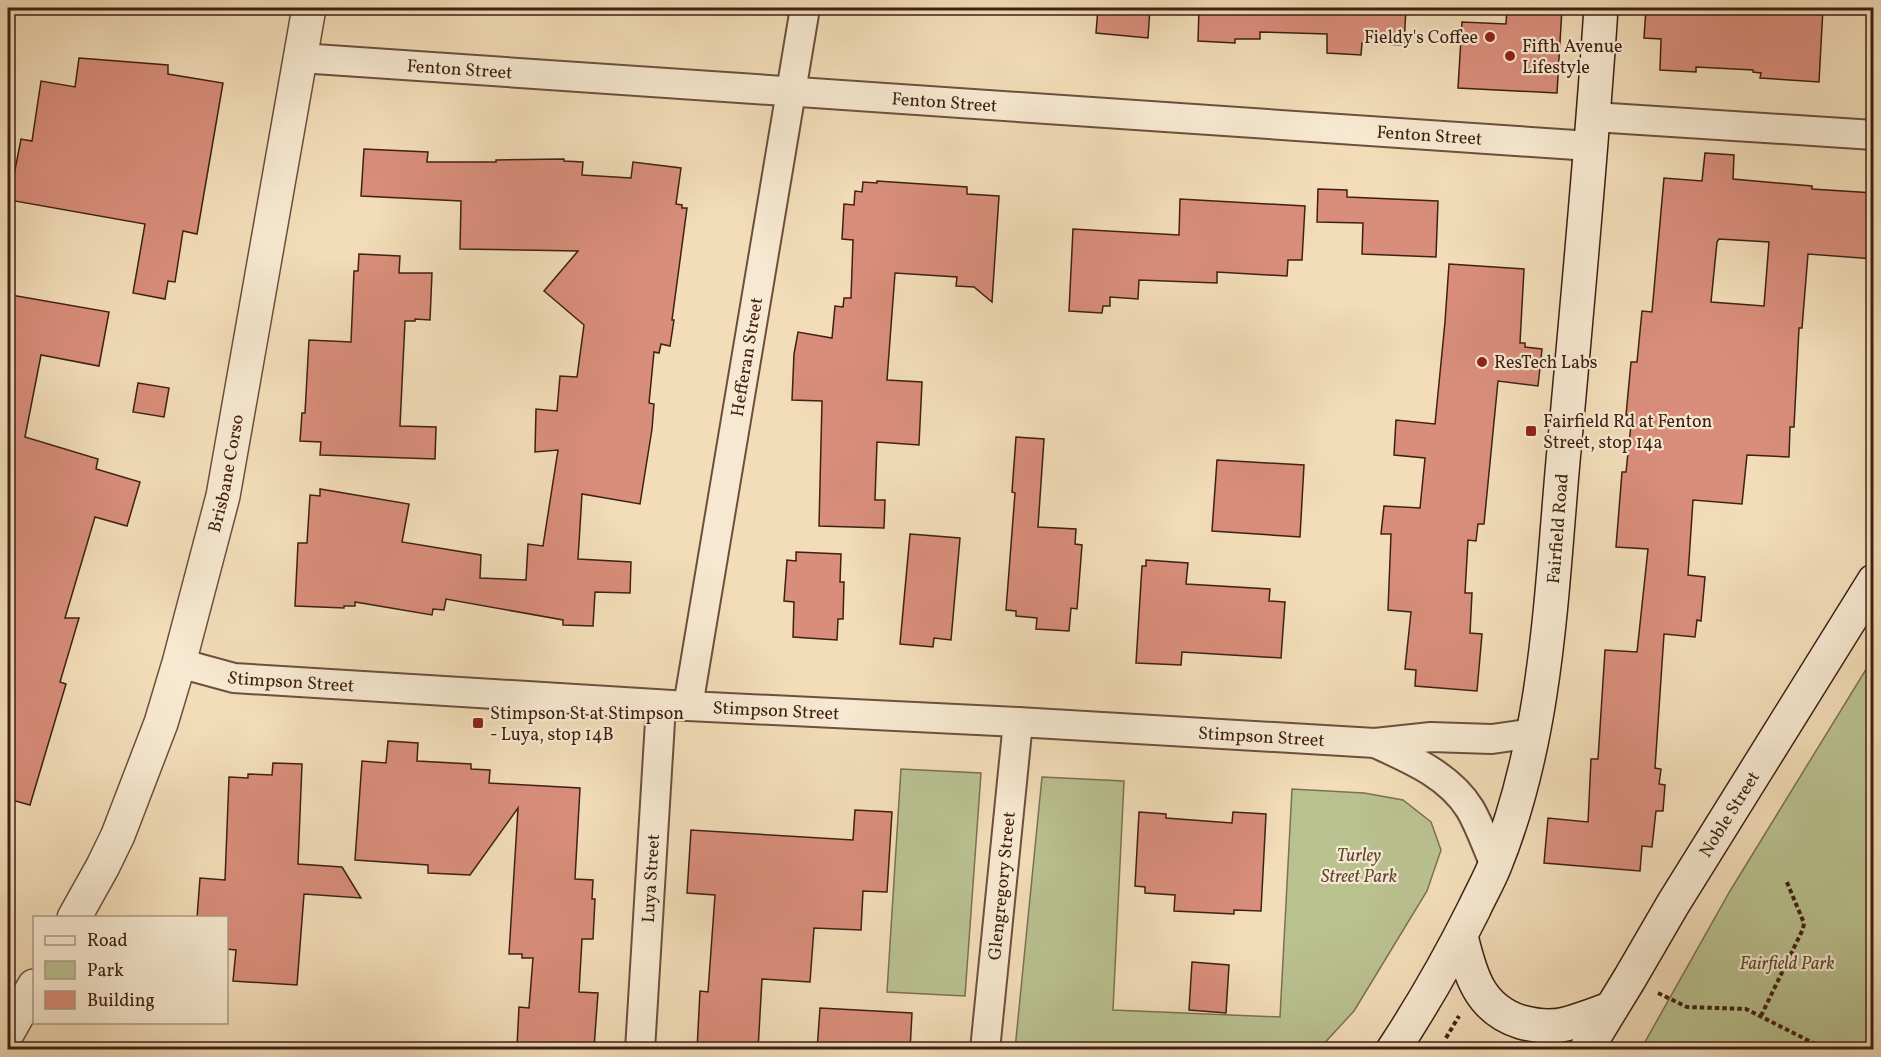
<svg xmlns="http://www.w3.org/2000/svg" width="1881" height="1057" font-family="Vollkorn,serif">
	<style>
		.green { fill: #b9c18f; stroke: #7c7052; stroke-width: 1.5 }
		.building { fill: #d98e7b; stroke: #3f2014; stroke-width: 1.5; fill-rule: evenodd }
		.lines { fill: none; stroke-linecap: round; stroke-linejoin: round }
		.minor-casing { stroke: #6c4f3d; stroke-width: 32 }
		.tertiary-casing { stroke: #6c4f3d; stroke-width: 36 }
		.secondary-casing { stroke: #3f2014; stroke-width: 36 }
		.path { stroke: #3f2014; stroke-width: 4; stroke-dasharray: 4.5 3; stroke-linecap: butt }
		.minor { stroke: #f7e9d1; stroke-width: 28 }
		.tertiary { stroke: #f7e9d1; stroke-width: 33 }
		.secondary { stroke: #f7e9d1; stroke-width: 33 }
		.poi-dot { fill: #8f2418; stroke: #f7e9d1; stroke-width: 2 }
		.labels { text-anchor: middle; stroke-width: 4.5; stroke-linejoin: round; paint-order: stroke }
		.poi-label { font-size: 18px; fill: #3f2014; stroke: #f7e9d1; text-anchor: start }
		.street-label { font-size: 18px; fill: #3f2014; stroke: #f7e9d1 }
		.park-label { font-size: 18px; font-style: italic; fill: #5e4833; stroke: #f7e9d1 }
	</style>
	<rect width="100%" height="100%" fill="#f2ddb8"/>
	<filter id="stains"><feTurbulence type="fractalNoise" baseFrequency=".00333" numOctaves="4"/><feColorMatrix values="0 0 0 0 .2 0 0 0 0 .09 0 0 0 0 .02 0 0 0 .5 -.17"/></filter>
	<radialGradient id="worn" r=".72"><stop offset=".6" stop-color="#630" stop-opacity="0"/><stop offset="1" stop-color="#630" stop-opacity=".3"/></radialGradient>
	<!-- green -->
	<path class="green" d="M1873,658v391h-232l89,-158z
		M901,769l80,4 -16,223 -78,-4z
		M1042,777l82,4 -11,229 167,7 12,-228 72,4 39,7 28,22 10,28 -14,41 -73,120 -35,38h-304z"/>
	<!-- building -->
	<path class="building" d="M1098,8h52l-2,30 -52,-5z
		M1199,8h207l-2,37 -42,-2 -1,12 -34,-2v-19l-67,-2v7h-25v4l-37,-2z
		M1507,8h55l-5,85 -99,-5 4,-66 44,2z
		M1646,8h177l-4,74 -59,-4 1,-5 -8,-1v-2l-57,-3v5l-36,-2 1,-31 -17,-1z
		M79,58l89,7v9l55,9 -26,151 -14,-3 -8,51 -7,-1 -3,18 -32,-6 12,-69 -136,-24 12,-61 11,2 9,-60 34,6z
		M364,149l64,3 -1,10h69v-2l68,-1v2l19,1 -1,13 49,3 2,-16 48,6 -5,36 6,1v3h5l-15,112h2l-4,26 -9,-2 -2,9 -5,-1 -5,51 5,1 -2,25 -12,75 -58,-10 -4,65 53,3 -1,31 -35,-1 -2,34 -30,-1v-5l-117,-21 -2,11 -11,-1 -1,6 -77,-13v4h-11v2l-49,-2 3,-63h9l3,-48 10,1v-7l89,15 -7,38 79,13 -1,23 46,2 2,-36 15,2 15,-96 -23,2 1,-43 21,2 3,-35 17,1 7,-52 -40,-34 34,-40 -118,-2 1,-48 -100,-5z
		M1705,153l29,2 -1,24 79,7v3l62,4v66l-66,-5 -6,74h-3l-5,99h-4l-1,30 -42,-2 -5,49 -49,-4 -5,75 17,2 -4,44 -4,-1 -2,17 -31,-3 -9,134 6,1 -2,15 6,1 -2,26h-7l-4,36 -10,-1 -2,25 -96,-8 4,-45 40,4 3,-63h7l7,-109 32,2 11,-103 -32,-2 6,-75h4l6,-57h-6l5,-53h6l5,-51 10,1 12,-134 38,3zM1719,239l50,3 -5,64 -53,-4 6,-60z
		M877,181l90,6v7l32,2 -7,106 -18,-15 -18,-1 1,-9 -62,-4 -8,107 35,2 -3,63 -42,-3 -2,58h10l-1,28 -65,-2 3,-125 -30,-1 2,-46 4,-22 34,6 3,-32 8,1 1,-9h7l2,-58 -11,-1 2,-35 10,1 1,-14 7,1 1,-10 14,1z
		M1318,189l29,1v7l91,4 -2,56 -74,-3 1,-31 -46,-1z
		M1180,199l125,7 -3,54h-14l-1,16 -70,-4v11l-78,-3 -1,19 -28,-2v9h-7l-1,7 -33,-2 4,-82 106,6z
		M359,254l41,2 -1,17h33l-2,47 -15,-1v2h-10l-5,105 36,1 -1,32 -115,-4 1,-13 -21,-1 2,-28h3l4,-73 42,2 3,-71h4z
		M1449,264l75,5 -4,74h5v4l17,2 -4,37 -40,-5 -14,143h-6l-2,17 -8,-1 -3,53h7l-2,40 12,1 -5,57 -62,-5 1,-16 -11,-1 6,-57 -23,-2 3,-76h-10l3,-28 36,2 5,-50 -31,-3 2,-35 39,4 10,-102z
		M11,295l98,17 -10,54 -58,-11 -16,82 73,22 -2,10 44,13 -13,44 -32,-9 -30,101h14l-19,64 6,2 -36,121 -22,-6v-483z
		M138,383l31,5 -5,29 -31,-5z
		M1016,437l28,2 -6,88 38,2 -1,15 7,1 -5,64 -6,-1 -2,23 -33,-2 1,-11 -21,-2v-5l-10,-1 9,-117 -3,-1z
		M1217,460l87,5 -4,72 -88,-6z
		M910,534l50,4 -9,102 -17,-2 -1,9 -33,-3z
		M796,552l45,2 -1,28h4l-1,37h-5l-1,21 -44,-3 1,-35 -10,-1 3,-41 9,1z
		M1146,560l42,3 -2,21 84,5 -1,12 16,1 -4,56 -99,-6 -1,13 -45,-2 6,-97h4z
		M388,741l30,2 -1,18 54,3v5l19,1 -1,13 91,5 -5,91 18,1 -1,19h3l-2,40h-11l-3,53 19,1 -4,55 -60,2v-3l-17,-1 2,-39 10,1 4,-50h-11v-4h-13l9,-146 -48,67 -42,-2v-8l-73,-5 7,-99 24,2z
		M273,763l29,1 -4,100 44,3 19,31 -57,-4 -7,91 -64,-4 3,-31 -10,-1v-31h-29l3,-40 25,2 4,-103 19,1v-4l24,1z
		M855,810l37,2 -5,80 -24,-1 -2,39 -47,-2 -4,54 -48,-3 -4,71h-61l3,-59 8,1 7,-97 -28,-2 4,-63 162,10z
		M1139,812l27,2v4l66,5 1,-11 33,2 -5,97 -27,-1v4l-60,-3 1,-16 -30,-2v-6l-10,-1z
		M1192,962l37,3 -3,48 -37,-3z
		M820,1008l92,5 -2,37h-93z"/>
	<g class="lines">
		<defs>
			<g id="minor">
				<path id="s1" d="M300,58l1290,88"/>
				<path d="M1594,117l280,18"/>
				<path id="s2" d="M179,663l55,15 454,28 330,16 357,21 56,-6 61,2 42,-6"/>
				<path id="s3" d="M688,706l117,-698"/>
				<path d="M1375,743c35,16 74,32 95,66 10,17 17,38 25,56"/>
				<path id="s4" d="M640,1050l21,-345"/>
				<path id="s5" d="M985,1050l33,-328"/>
			</g>
			<g id="tertiary">
				<path id="s6" d="M74,918l29,-52 15,-31 43,-112 18,-60 44,-167 86,-488"/>
				<path d="M8,1032l26,-46"/>
			</g>
			<g id="secondary">
				<path d="M1461,936c9,38 18,73 60,86 15,4 30,6 45,2 15,-4 30,-10 44,-15"/>
				<path id="s7" d="M1393,1050c31,-47 56,-91 81,-141 7,-15 15,-29 21,-44 52,-128 56,-269 68,-404 14,-151 28,-302 38,-453"/>
				<path id="s8" d="M1586,1050l44,-72 43,-74 201,-323"/>
			</g>
		</defs>
		<!-- minor casing -->
		<use href="#minor" class="minor-casing"/>
		<!-- tertiary casing -->
		<use href="#tertiary" class="tertiary-casing"/>
		<!-- secondary casing -->
		<use href="#secondary" class="secondary-casing"/>
		<!-- path -->
		<path class="path" d="M1658,993l29,14 59,2 81,41
			M1761,1016l42,-87 1,-6 -18,-43
			M1446,1038l13,-22"/>
		<!-- minor -->
		<use href="#minor" class="minor"/>
		<!-- tertiary -->
		<use href="#tertiary" class="tertiary"/>
		<!-- secondary -->
		<use href="#secondary" class="secondary"/>
	</g>
	<!-- markers -->
	<g class="poi-dot">
		<circle cx="1490" cy="37" r="6"/>
		<circle cx="1510" cy="56" r="6"/>
		<circle cx="1482" cy="362" r="6"/>
		<rect x="1525" y="425" width="12" height="12" rx="3"/>
		<rect x="472" y="717" width="12" height="12" rx="3"/>
	</g>
	<g class="labels">
		<!-- poi labels -->
		<g class="poi-label">
			<text x="1478" y="43" text-anchor="end">Fieldy's Coffee</text>
			<text x="1522" y="52">Fifth Avenue<tspan x="1522" dy="21">Lifestyle</tspan></text>
			<text x="1494" y="368">ResTech Labs</text>
			<text x="1543" y="427">Fairfield Rd at Fenton<tspan x="1543" dy="21">Street, stop 14a</tspan></text>
			<text x="490" y="719">Stimpson St at Stimpson<tspan x="490" dy="21">- Luya, stop 14B</tspan></text>
		</g>
		<!-- street labels -->
		<g class="street-label">
			<text dy="6" stroke="none"><textPath href="#s1" startOffset="160">Fenton Street</textPath></text>
			<text dy="6" stroke="none"><textPath href="#s1" startOffset="646">Fenton Street</textPath></text>
			<text dy="6" stroke="none"><textPath href="#s1" startOffset="1132">Fenton Street</textPath></text>
			<text dy="6" stroke="none"><textPath href="#s3" startOffset="354">Hefferan Street</textPath></text>
			<text dy="6" stroke="none"><textPath href="#s6" startOffset="472">Brisbane Corso</textPath></text>
			<text dy="6" stroke="none"><textPath href="#s7" startOffset="555">Fairfield Road</textPath></text>
			<text dy="6" stroke="none"><textPath href="#s2" startOffset="114">Stimpson Street</textPath></text>
			<text dy="6" stroke="none"><textPath href="#s2" startOffset="600">Stimpson Street</textPath></text>
			<text dy="6" stroke="none"><textPath href="#s2" startOffset="1086">Stimpson Street</textPath></text>
			<text dy="6" stroke="none"><textPath href="#s8" startOffset="276">Noble Street</textPath></text>
			<text dy="6" stroke="none"><textPath href="#s4" startOffset="172">Luya Street</textPath></text>
			<text dy="6" stroke="none"><textPath href="#s5" startOffset="165">Glengregory Street</textPath></text>
		</g>
		<!-- park labels -->
		<g class="park-label">
			<text x="1359" y="861">Turley<tspan x="1359" dy="21">Street Park</tspan></text>
			<text x="1787" y="969">Fairfield Park</text>
		</g>
	</g>
	<!-- margin -->
	<rect width="1881" height="1057" fill="none" stroke="#f2ddb8" stroke-width="30"/>
	<rect x="9" y="9" width="1863" height="1039" fill="none" stroke="#3f2014" stroke-width="3"/>
	<rect x="15" y="15" width="1851" height="1027" fill="none" stroke="#3f2014" stroke-width="1.5"/>
	<!-- legend -->
	<rect x="33" y="916" width="195" height="108" fill="#f7e9d1" stroke="#ad9985" stroke-width="1.5"/>
	<rect x="45" y="936" width="30" height="9" fill="#f7e9d1" stroke="#ad9985" stroke-width="1.5"/>
	<text x="87" y="946" font-size="18" fill="#3f2014">Road</text>
	<rect x="45" y="961" width="30" height="18" fill="#b9c18f" stroke="#ad9985" stroke-width="1.5"/>
	<text x="87" y="976" font-size="18" fill="#3f2014">Park</text>
	<rect x="45" y="991" width="30" height="18" fill="#d98e7b" stroke="#ad9985" stroke-width="1.5"/>
	<text x="87" y="1006" font-size="18" fill="#3f2014">Building</text>
	<rect width="100%" height="100%" filter="url(#stains)"/>
	<rect width="100%" height="100%" fill="url(#worn)"/>
</svg>
